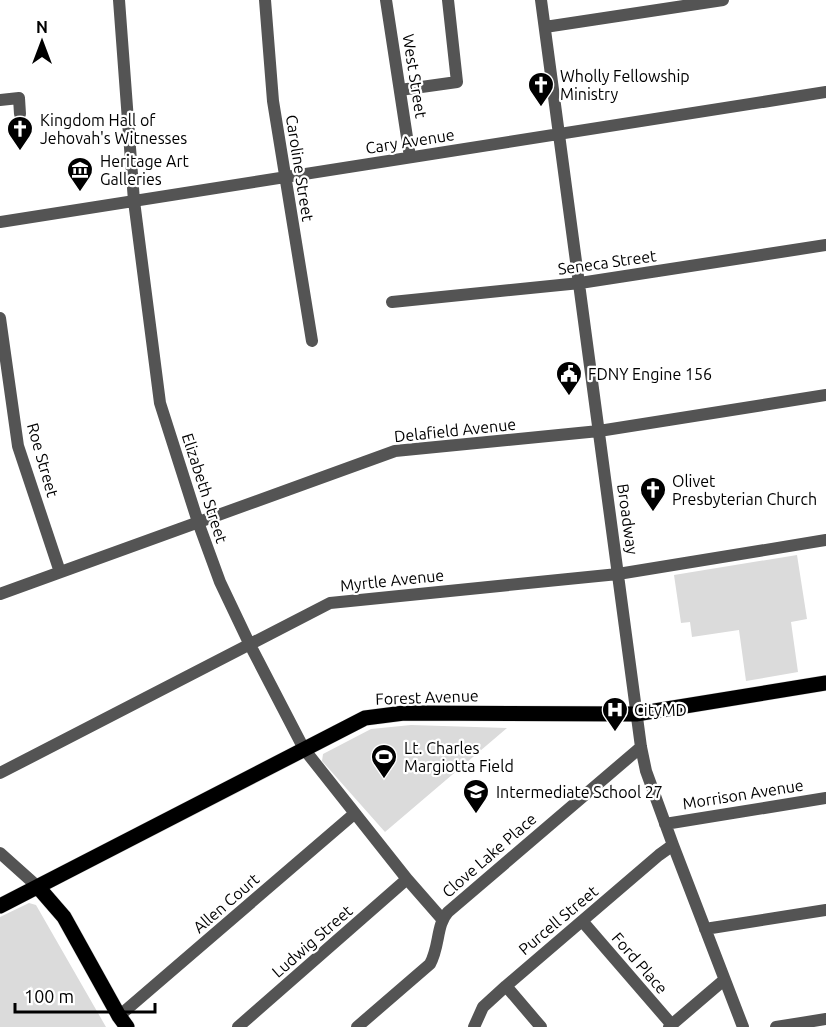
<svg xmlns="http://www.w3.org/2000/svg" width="826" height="1027" font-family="Ubuntu,sans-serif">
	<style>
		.green { fill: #dbdbdb }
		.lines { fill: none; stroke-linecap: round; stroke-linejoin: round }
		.major-casing { stroke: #dbdbdb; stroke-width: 16 }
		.minor { stroke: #545454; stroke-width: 12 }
		.major { stroke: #000; stroke-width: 15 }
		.labels { text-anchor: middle; stroke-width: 4.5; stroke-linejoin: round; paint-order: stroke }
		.street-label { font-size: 16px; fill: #000; stroke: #fff }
		.poi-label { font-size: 16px; fill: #000; stroke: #fff; text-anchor: start }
	</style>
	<rect width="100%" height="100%" fill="#fff"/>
	<!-- green -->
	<path class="green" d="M797,555l10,64 -16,3 7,50 -52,9 -7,-51 -47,7 -2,-15 -9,1 -7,-48z
		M411,725l96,3 -122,104 -63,-71 1,-7 48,-25z
		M29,903l7,2 70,122h-106v-110z"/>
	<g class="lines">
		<defs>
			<path id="major" d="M38,887l26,30 55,99 8,11
				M0,906l365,-188 39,-5 232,1 190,-31"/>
		</defs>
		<!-- major casing -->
		<use href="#major" class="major-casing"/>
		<!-- minor -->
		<path class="minor" d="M119,0l15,201 26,202 38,119 22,60 29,61 55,106 103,130 35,40
			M265,0l8,101 39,240
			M386,0l24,157
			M541,0l100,747 5,24 27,74 70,182
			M545,27l178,-27
			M400,90l57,-8 -9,-82
			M0,100l19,-2 1,16
			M0,222l826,-130
			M392,302l188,-19 246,-38
			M0,318l18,128 42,126
			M0,594l395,-143 204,-20 227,-36
			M0,773l330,-170 288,-29 208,-34
			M665,824l161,-26
			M0,853l38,34
			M583,922l89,103
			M705,929l121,-19
			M506,986l35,41
			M119,1016l235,-202
			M238,1027l169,-148
			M357,1027l73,-63c10,-18 6,-39 18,-52l193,-165
			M474,1027l9,-20 23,-21 153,-131 14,-10
			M669,1027l55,-47
			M776,1027l50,-8"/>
		<!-- major -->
		<use href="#major" class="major"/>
	</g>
	<!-- icons -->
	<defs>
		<symbol id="church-pin" viewBox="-11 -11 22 30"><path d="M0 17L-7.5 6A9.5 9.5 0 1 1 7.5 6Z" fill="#000" stroke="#fff"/><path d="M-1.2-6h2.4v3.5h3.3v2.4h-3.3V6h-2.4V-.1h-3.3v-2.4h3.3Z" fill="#fff"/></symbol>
		<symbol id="museum-pin" viewBox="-11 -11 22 30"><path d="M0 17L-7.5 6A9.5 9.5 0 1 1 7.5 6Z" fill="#000" stroke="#fff"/><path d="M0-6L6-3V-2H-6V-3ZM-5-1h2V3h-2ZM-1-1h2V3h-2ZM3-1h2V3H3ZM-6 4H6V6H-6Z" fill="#fff"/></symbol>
		<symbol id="civic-pin" viewBox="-11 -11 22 30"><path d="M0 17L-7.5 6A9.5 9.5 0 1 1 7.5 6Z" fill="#000" stroke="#fff"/><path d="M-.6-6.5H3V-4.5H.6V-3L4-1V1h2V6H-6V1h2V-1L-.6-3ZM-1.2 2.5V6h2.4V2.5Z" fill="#fff"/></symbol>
		<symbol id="hospital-pin" viewBox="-11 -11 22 30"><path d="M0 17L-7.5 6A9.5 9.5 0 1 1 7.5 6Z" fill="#000" stroke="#fff"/><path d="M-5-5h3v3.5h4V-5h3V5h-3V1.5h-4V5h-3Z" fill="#fff"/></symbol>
		<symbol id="stadium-pin" viewBox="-11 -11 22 30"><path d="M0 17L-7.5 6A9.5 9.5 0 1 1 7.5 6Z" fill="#000" stroke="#fff"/><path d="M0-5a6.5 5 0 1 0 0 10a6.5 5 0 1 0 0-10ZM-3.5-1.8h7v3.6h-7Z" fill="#fff"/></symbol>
		<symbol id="school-pin" viewBox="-11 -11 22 30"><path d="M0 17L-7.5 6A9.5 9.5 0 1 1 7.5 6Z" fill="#000" stroke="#fff"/><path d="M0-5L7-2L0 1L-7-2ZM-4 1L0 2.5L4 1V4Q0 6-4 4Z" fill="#fff"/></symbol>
	</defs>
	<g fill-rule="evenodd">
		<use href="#church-pin" x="526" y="70" width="30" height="40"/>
		<use href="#church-pin" x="5" y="114" width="30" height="40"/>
		<use href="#museum-pin" x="65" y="155" width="30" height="40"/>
		<use href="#civic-pin" x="554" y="359" width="30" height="40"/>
		<use href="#church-pin" x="638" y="475" width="30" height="40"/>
		<use href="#hospital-pin" x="600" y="695" width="30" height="40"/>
		<use href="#stadium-pin" x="369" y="742" width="30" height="40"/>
		<use href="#school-pin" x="461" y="777" width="30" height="40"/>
	</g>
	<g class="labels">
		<!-- street labels -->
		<g class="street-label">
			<text transform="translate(415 76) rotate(81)" y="6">West Street</text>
			<text transform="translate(410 141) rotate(-9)" y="6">Cary Avenue</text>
			<text transform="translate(300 168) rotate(81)" y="6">Caroline Street</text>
			<text transform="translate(607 262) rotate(-8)" y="6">Seneca Street</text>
			<text transform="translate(455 430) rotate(-6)" y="6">Delafield Avenue</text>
			<text transform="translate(43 460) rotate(74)" y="6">Roe Street</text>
			<text transform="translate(205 488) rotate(72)" y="6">Elizabeth Street</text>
			<text transform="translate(628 519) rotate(82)" y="6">Broadway</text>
			<text transform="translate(392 580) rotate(-6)" y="6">Myrtle Avenue</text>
			<text transform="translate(427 697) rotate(-2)" y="6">Forest Avenue</text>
			<text transform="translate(743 794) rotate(-9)" y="6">Morrison Avenue</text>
			<text transform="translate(489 855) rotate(-41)" y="6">Clove Lake Place</text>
			<text transform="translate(226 903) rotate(-41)" y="6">Allen Court</text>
			<text transform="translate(558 920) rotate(-40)" y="6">Purcell Street</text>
			<text transform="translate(312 941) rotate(-41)" y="6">Ludwig Street</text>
			<text transform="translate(640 963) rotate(49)" y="6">Ford Place</text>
		</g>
		<!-- poi labels -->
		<g class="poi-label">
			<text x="560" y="82">Wholly Fellowship<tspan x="560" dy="18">Ministry</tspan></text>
			<text x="40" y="126">Kingdom Hall of<tspan x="40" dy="18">Jehovah's Witnesses</tspan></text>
			<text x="100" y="167">Heritage Art<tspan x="100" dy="18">Galleries</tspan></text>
			<text x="588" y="380">FDNY Engine 156</text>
			<text x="672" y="487">Olivet<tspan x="672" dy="18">Presbyterian Church</tspan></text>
			<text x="634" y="716">CityMD</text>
			<text x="404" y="754">Lt. Charles<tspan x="404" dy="18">Margiotta Field</tspan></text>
			<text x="496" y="798">Intermediate School 27</text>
		</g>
	</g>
	<!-- north arrow -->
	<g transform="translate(42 42)" stroke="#ffffff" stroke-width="4.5" paint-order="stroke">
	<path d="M0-4.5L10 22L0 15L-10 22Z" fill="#000000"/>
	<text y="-9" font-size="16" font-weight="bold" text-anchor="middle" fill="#000000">N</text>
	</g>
	<!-- scale -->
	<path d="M15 1003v9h140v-9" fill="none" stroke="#000000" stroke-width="3"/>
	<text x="24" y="1003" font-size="18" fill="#000000" stroke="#ffffff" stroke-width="4.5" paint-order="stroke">100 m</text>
</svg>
